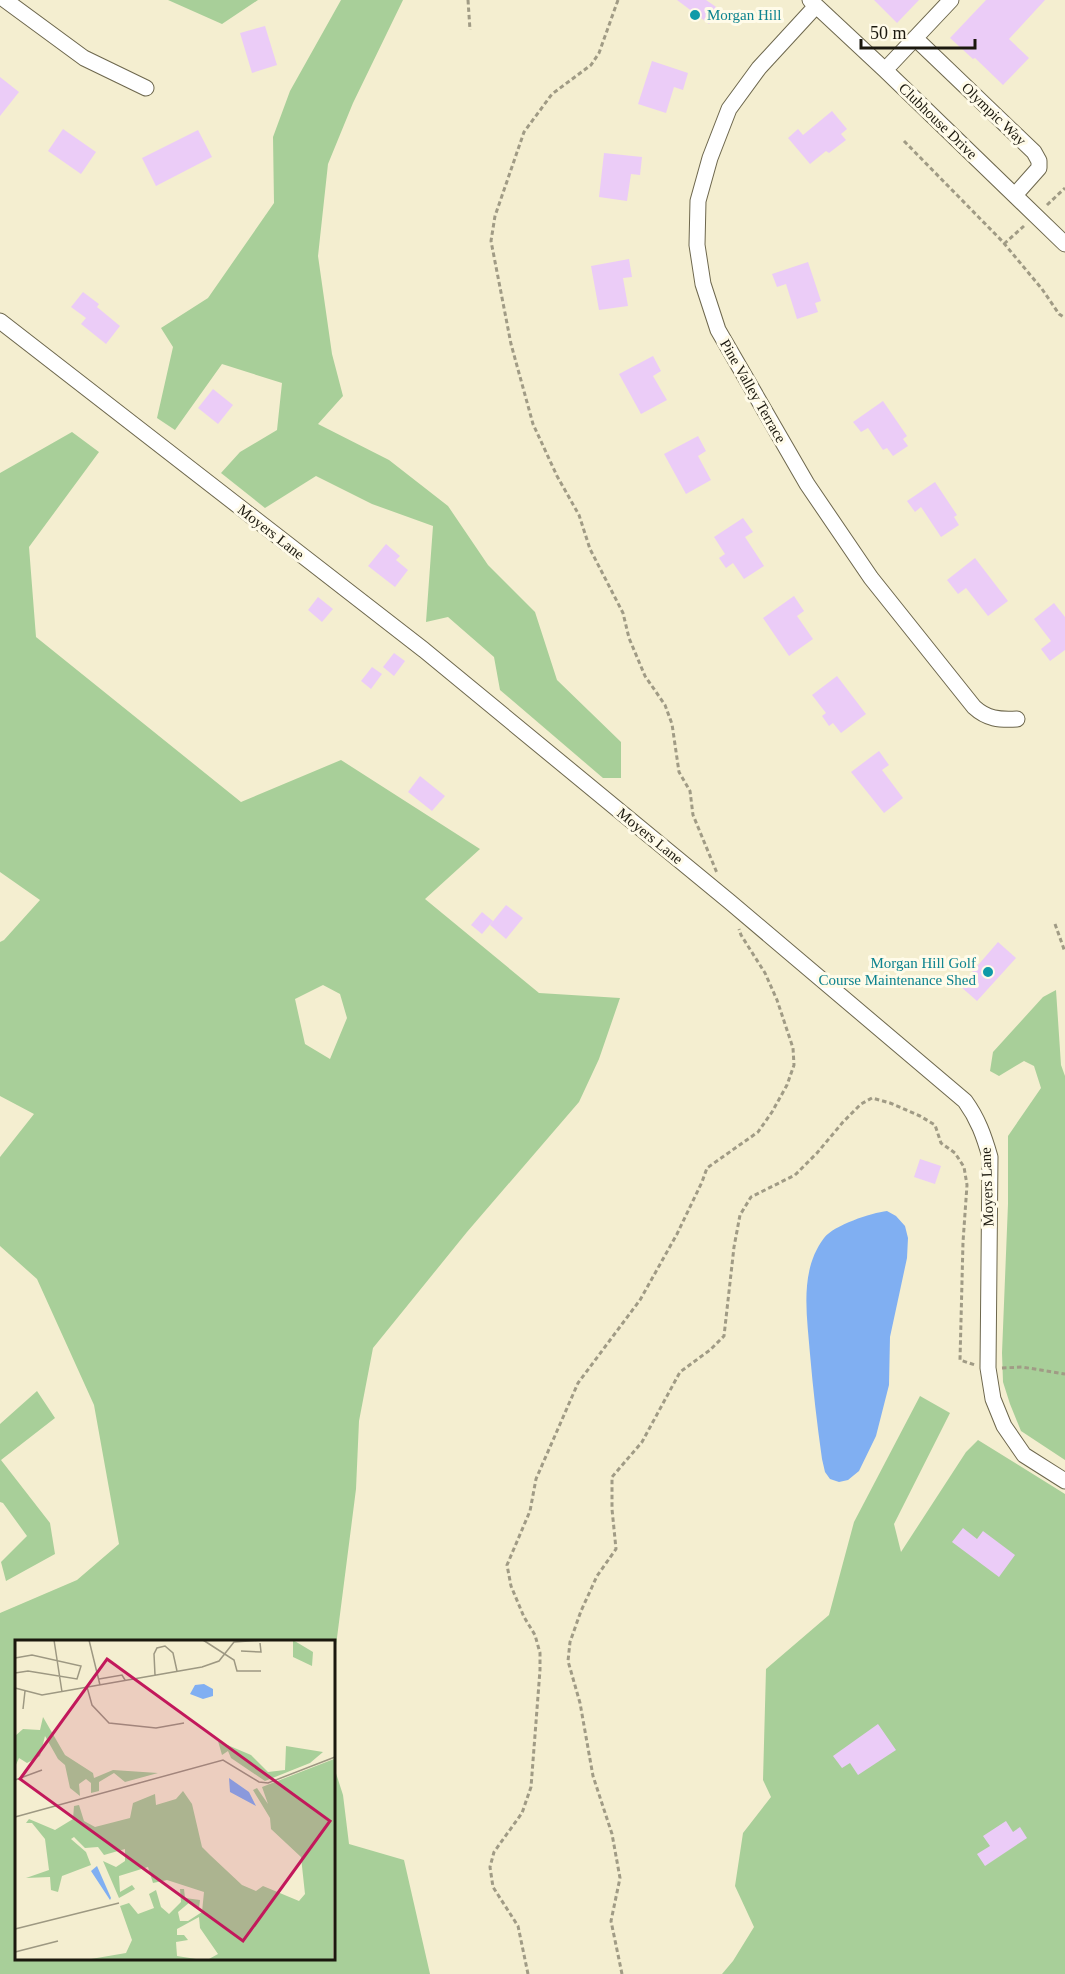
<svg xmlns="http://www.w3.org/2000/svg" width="1065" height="1974" font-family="'Times New Roman',serif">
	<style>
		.green { fill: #a8cf99; fill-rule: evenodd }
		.water { fill: #80aff2 }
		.building { fill: #ebccf7 }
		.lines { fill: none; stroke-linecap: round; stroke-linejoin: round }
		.minor-casing { stroke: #6d674d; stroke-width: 17 }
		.path { stroke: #a09b85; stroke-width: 3; stroke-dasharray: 4.5 3; stroke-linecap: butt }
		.minor { stroke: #fff; stroke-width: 15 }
		.culture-dot { fill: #0f9aa8; stroke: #fffbe9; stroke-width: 2 }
		.labels { text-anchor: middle; stroke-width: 6; stroke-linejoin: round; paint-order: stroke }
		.culture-label { font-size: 15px; fill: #0d838f; stroke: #fffbe9; text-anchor: start }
		.street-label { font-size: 15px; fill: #1b180e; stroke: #fffbe9 }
		.inset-road { fill: none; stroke: #9d9882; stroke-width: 1.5 }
		.view { fill: #c2185b; fill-opacity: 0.15; stroke: #c2185b; stroke-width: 3 }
		.inset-edge { fill: none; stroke: #1b180e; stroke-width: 3 }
	</style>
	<rect width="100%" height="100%" fill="#f4eed0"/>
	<!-- green -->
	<path class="green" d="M168,0h90l-36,24z
		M341,0h62l-50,103 -25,61 -10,92 14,98 11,42 -25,28 71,36 59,46 40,59 47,47 22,68 64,62v36h-18l-103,-88 -6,-33 -46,-40 -22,5 7,-96 -61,-22 -56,-28 -51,32 -44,-35 19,-21 37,-22 5,-47 -60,-19 -47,66 -18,-12 16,-71 -12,-19 47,-30 66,-95 -1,-66 17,-46z
		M72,432l27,20 -70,95 7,90 205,165 100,-42 139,89 -55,50 114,94 81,5 -21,61 -20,43 -112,130 -94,116 -14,73 -3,68 -23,180v-28h-317v317h317v-194l10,31 6,49 55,16 26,114h-430v-361l77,-33 42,-36 -25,-139 -57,-126 -37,-33v-89l34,-43 -34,-18v-154l4,-2 36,-40 -40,-28v-399zM323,985l17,9 7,24 -17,41 -25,-15 -10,-45z
		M1056,990l5,75 4,11v384l-44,-29 -11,-27 -7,-22 -1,-29 6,-149v-68l33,-48 -7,-22 -10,-5 -25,15 -9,-5 3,-19 50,-55z
		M37,1391l18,27 -54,42 49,63 5,31 -49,27 -5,-19 26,-26 -24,-33 -3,-1v-78z
		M920,1396l30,17 -56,111 7,28 65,-100 12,-12 87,54v480h-343l11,-13 21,-34 -19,-41 8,-53 28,-36 -8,-17 3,-111 63,-54 25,-93z"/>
	<!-- water -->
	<path class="water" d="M887,1211l9,5 9,10 3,12 -1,20 -17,79 -1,48 -13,51 -17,35 -11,9 -9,2 -9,-3 -5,-7 -3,-13c-5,-35 -9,-70 -12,-105 -3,-39 -11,-83 14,-116 10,-13 47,-25 63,-27z"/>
	<!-- building -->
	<path class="building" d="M677,0h29l13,9 -10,15z
		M874,0h45l-22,23z
		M986,0h59l-36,39 20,19 -26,27 -28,-27 -2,1 -23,-21z
		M265,26l12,39 -25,8 -12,-40z
		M652,61l36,12 -5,17 -9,-3 -8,26 -28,-9z
		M0,77l19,15 -19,24z
		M832,111l15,18 -6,5 5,6 -17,13 -3,-2 -16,13 -22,-26 10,-9 5,6z
		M63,129l33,23 -15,22 -33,-23z
		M198,130l14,27 -56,29 -14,-28z
		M604,153l38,4 -2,18 -9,-1 -4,27 -28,-4z
		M629,259l3,18 -9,1 5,28 -29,4 -8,-44z
		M808,262l13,39 -6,2 3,9 -21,7 -11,-35 -9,3 -5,-13z
		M83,292l16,12 -2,3 23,19 -14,18 -25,-20 5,-6 -15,-11z
		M653,356l8,15 -8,5 14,24 -26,14 -22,-40z
		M213,389l20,16 -15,19 -20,-16z
		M883,401l24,35 -4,3 5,7 -15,10 -6,-8 -4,2 -15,-22 -7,4 -8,-10z
		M698,436l8,15 -8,5 13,24 -25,14 -22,-40z
		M935,482l22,33 -3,2 5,8 -18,12 -20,-30 -6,5 -8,-11z
		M743,518l10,14 -8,5 19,29 -20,13 -11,-16 -7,5 -7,-10 6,-4 -11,-17z
		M386,544l14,12 -4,4 12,10 -13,17 -27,-21z
		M975,558l33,43 -20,15 -22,-28 -8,6 -11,-14z
		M794,596l10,15 -7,5 16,23 -24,17 -26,-38z
		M318,597l15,12 -11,13 -14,-12z
		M1054,603l11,14v33l-15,11 -9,-12 10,-8 -17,-22z
		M394,653l11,8 -11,15 -11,-9z
		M372,667l10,7 -11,15 -10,-8z
		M837,676l29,38 -25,19 -8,-10 -4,3 -7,-10 4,-3 -14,-18z
		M879,751l10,14 -7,5 21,28 -19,15 -33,-41z
		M420,776l25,20 -13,15 -24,-19z
		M506,905l17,13 -17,21 -16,-14z
		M482,912l11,9 -11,13 -11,-9z
		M998,942l18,16 -39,43 -17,-15z
		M920,1159l21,7 -6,18 -21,-7z
		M963,1528l14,11 6,-8 32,24 -16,22 -47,-35z
		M878,1724l18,26 -38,25 -8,-12 -8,5 -9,-12z
		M1006,1821l7,11 7,-5 7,11 -42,28 -8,-12 13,-8 -7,-10z"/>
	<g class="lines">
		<defs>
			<path id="minor" d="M5,0l79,58 62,30
				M810,0l75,70 180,174
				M816,6l-57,62 -30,41 -19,49 -12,43 -1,44 6,39 15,46 89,154 64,94 103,129c13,12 25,13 43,12
				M915,38l119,114 5,9v7l-24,27
				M885,70l66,-70
				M0,321l424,329 306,252 235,199c13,18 19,35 25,56l-2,211 5,31 11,27 20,29 41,26"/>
		</defs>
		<!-- minor casing -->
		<use href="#minor" class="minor-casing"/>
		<!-- path -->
		<path class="path" d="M468,0l2,30
			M618,0l-19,53 -8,12 -39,29 -28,38 -29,84 -4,25 20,103 22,80 24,52 22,39 11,34 33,64 6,25 16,38 20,29 7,19 7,48 11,19 3,24 24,58
			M904,141l98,100 40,48 17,25 6,4
			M1047,205l18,-17
			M1004,244l20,-18
			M1055,924l10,28
			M1002,1368l20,-1 43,7
			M528,1974l-10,-48 -25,-39 -3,-20 4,-15 28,-39 9,-26 9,-117v-17l-5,-18 -11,-18 -13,-31 -4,-21 23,-54 6,-32 42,-96 62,-83 37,-66 25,-52 5,-14 51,-36 14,-20 15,-27 7,-20 -1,-17 -16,-48 -12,-27 -24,-38 -2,-6
			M622,1974l-11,-53 9,-43 -8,-44 -19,-58 -13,-73 -12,-42 2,-19 11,-31 16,-35 19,-27 -4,-40v-32l30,-35 38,-70 30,-22 14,-14 10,-89 6,-32 11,-18 44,-22 22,-22 26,-31 18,-18 11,-6 18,5 30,13 15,9 6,18 14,10 9,14 3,18 -4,57 -3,118 15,5"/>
		<!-- minor -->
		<use href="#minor" class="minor"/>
	</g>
	<!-- markers -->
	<g class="culture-dot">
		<circle cx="695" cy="15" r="6"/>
		<circle cx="988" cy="972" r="6"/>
	</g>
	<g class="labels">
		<!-- culture labels -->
		<g class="culture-label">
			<text x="707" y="20">Morgan Hill</text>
			<text x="976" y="968" text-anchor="end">Morgan Hill Golf<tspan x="976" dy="17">Course Maintenance Shed</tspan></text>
		</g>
		<!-- street labels -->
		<g class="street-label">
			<text transform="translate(994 114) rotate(44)" y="5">Olympic Way</text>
			<text transform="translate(938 121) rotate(44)" y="5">Clubhouse Drive</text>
			<text transform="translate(753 391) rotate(60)" y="5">Pine Valley Terrace</text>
			<text transform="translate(271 532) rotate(38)" y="5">Moyers Lane</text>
			<text transform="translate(650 836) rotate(39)" y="5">Moyers Lane</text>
			<text transform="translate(987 1187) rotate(-92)" y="5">Moyers Lane</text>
		</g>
	</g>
	<!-- overview -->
	<g transform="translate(15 1640)">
		<rect width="320" height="320" fill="#f4eed0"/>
		<path d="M278,0l20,12 -1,14 -19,-9zM28,77l22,38 28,18 1,5 19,-8 45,3 -33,9 -11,-9 -15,9v9l-8,2v-10l-5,-4 -7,5 1,12 -10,-8 -5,-23 -7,-6 -13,-23 -5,20 -13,7 -8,-5 -4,9v-31l8,-7 17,1zM203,101l33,14 17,17 17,-2 1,-24 37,6 -13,11 -45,18 -34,-23 -3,-7 -6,4zM319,119l-1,200h-124l9,-5 -18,-26 -1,-11 -22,12v6h7l4,5 -12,2 1,14 19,3h-105l35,-6 6,-13 -12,-34 9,-3 9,11 16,-6 -5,-14 7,-4 5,17 8,7 12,-12 -1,-13h4l1,9 15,2 -1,8 -9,-6 -12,10 2,9h8l14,-9 2,-20 -37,-12 -14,3 -5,-16 -29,9 1,16 12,-7 3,4 -16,9 -16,-37 13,6 9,-6v-12l-21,6 -6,-8 -13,1 -11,-11 -3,2 15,13 5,13 -29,11 -4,16 -7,-2 -1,-13 -24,1 23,-8 -4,-31 -13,-16h-6l3,-4 26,11 18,-11 1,-13 5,-1 5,16 11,6 35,-9 3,-15 22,-9 1,11 20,-6 7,-8 9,13 10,43 8,8 32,30 14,6 7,-5 36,15 6,-7 -4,-37 -30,-28 -1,-11 -17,-28 4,-2 11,16 -6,-17z" fill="#a8cf99"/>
		<path d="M189,44l9,5v7l-10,3 -13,-5 5,-9zM214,138l20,14 7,14 -26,-14zM82,226l14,32 -1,2 -19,-29z" fill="#80aff2"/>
		<path class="inset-road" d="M39,0l8,52M44,0h18M74,0l11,45M188,0l31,20 3,11h24M226,11l20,1 -1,-9M0,18l17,-3 49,11 -4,13 -49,-8 -13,2M140,35l-1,-21 3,-6 8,-2 8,7 4,18M84,39l23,-4 3,5M72,47l5,18 17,18 47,5 28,-5M0,48l27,7 160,-28 17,-6 15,-19 30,-2M8,69l2,-18M0,140l27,-10M0,177l208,-57 36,22 9,1 67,-26M0,289l104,-26M0,312l43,-11"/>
		<path class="view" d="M92,19l223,162 -87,120 -223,-162z"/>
		<rect width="320" height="320" class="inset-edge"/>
	</g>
	<!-- scale -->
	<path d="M861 39v9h114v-9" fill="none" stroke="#1b180e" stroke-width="3"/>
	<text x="870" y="39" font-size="18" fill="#1b180e" stroke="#fffbe9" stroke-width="4.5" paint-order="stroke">50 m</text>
</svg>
